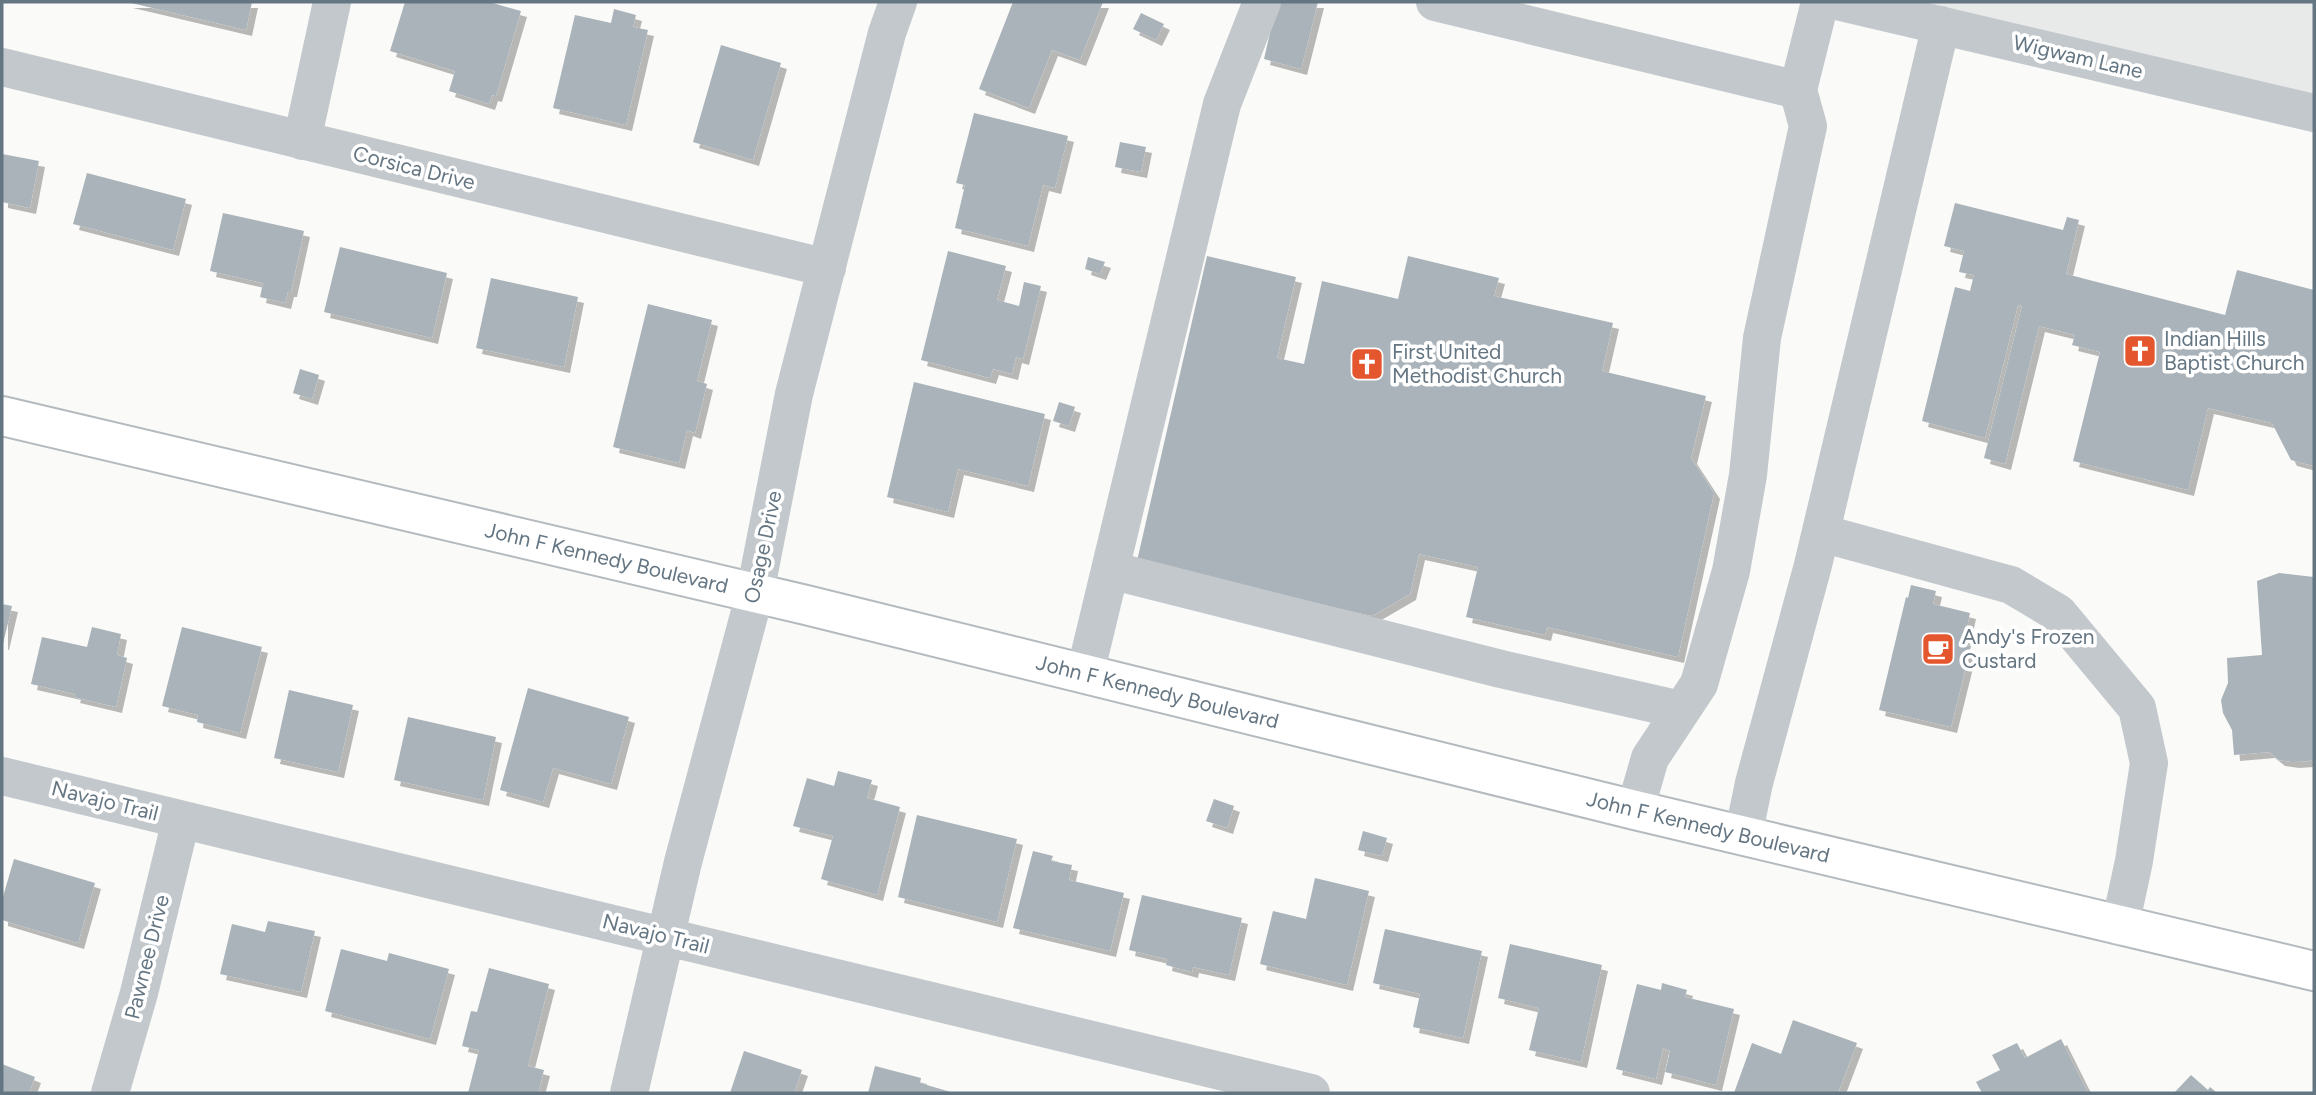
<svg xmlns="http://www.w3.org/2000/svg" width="2316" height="1095" font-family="Figtree,sans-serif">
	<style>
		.built { fill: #e8e9e9 }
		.building { fill: #aab3b9; filter: url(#shadow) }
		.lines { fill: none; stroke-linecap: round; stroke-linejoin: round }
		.major-casing { stroke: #b5babe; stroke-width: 42 }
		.minor { stroke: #c3c8cc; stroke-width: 38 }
		.major { stroke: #fff; stroke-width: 38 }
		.labels { text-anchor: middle; stroke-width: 7; stroke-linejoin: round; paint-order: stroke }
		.street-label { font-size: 21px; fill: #657683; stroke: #fff }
		.poi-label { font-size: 21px; fill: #657683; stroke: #fff; text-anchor: start }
	</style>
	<defs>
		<filter id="shadow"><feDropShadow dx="6" dy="6" stdDeviation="0" flood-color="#0004"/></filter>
	</defs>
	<rect width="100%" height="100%" fill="#fafaf8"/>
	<!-- built -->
	<path class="built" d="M1840,2h474v111z"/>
	<!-- building -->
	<path class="building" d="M127,2h125l-6,28z
		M405,2h84l32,9 -25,85 -4,-1 -3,9 -40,-13 6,-20 -65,-20z
		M1013,2h90l-23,58 -28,-10 -23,58 -50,-19z
		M1277,2h41l-17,67 -37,-10z
		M614,9l22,6 -3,12 15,3 -22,95 -73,-17 22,-93 36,8z
		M1141,13l23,11 -8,16 -23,-11z
		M721,45l60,18 -28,97 -60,-18z
		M974,113l94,23 -13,52 -12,-3 -15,61 -73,-18 10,-43 -9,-2z
		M1120,142l26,5 -5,25 -26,-5z
		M2,154l37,7 -9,47 -28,-6z
		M87,173l99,26 -13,51 -100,-26z
		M1955,203l108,27 4,-13 12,3 -13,54 159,41 12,-45 77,20v176l-23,-6 -19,-37 -64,-15 -20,82 -115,-29 27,-109 -28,-7 3,-10 -36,-9 -34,138 -21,-6 38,-152 -4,-1 -33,133 -63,-17 33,-134 15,4 4,-16 -15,-3 5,-21 -20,-5z
		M223,213l81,18 -13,60h-3l-3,12 -25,-6 3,-14 -53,-12z
		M340,247l107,26 -15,65 -108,-26z
		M948,251l58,15 -9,34 22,6 5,-24 17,4 -18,73 -7,-2 -4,17 -19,-5 -3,9 -69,-18z
		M1207,256l89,21 -19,81 27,6 18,-83 76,18 10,-43 91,22 -5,18 119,27 -11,48 104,25 -15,62 23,35 -36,164 -131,-30 -2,8 -79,-18 12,-50 -59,-13 -9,40 -38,22 -235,-55z
		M1088,257l17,5 -5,12 -15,-5z
		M491,278l87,19 -14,70 -88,-19z
		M648,304l64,16 -15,61 10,3 -12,49 -8,-3 -8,33 -66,-16z
		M300,369l19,6 -7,24 -19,-6z
		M914,382l131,32 -17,72 -70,-17 -10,43 -61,-15z
		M1059,402l16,5 -6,19 -16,-5z
		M2279,573l35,4v182l-6,2 -15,1 -14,-2 -10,-8 -35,3 -2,-25 -9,-17 -2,-13 7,-17 -1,-25 35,-3 -5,-74z
		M1911,585l25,6 -3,13 37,9 -7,32 8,1 -20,81 -72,-17 27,-113 2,1z
		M2,604l10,2 -9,38h-1z
		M92,627l29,7 -4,21 10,3 -11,49 -42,-10 1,-3 -44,-10 11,-47 45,10z
		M182,627l80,20 -22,86 -43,-11 1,-7 -36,-9z
		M528,688l101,29 -18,67 -58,-16 -10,34 -43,-12z
		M289,690l64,15 -15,67 -64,-14z
		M408,717l88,20 -13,63 -89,-20z
		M838,771l34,9 -5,18 33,9 -23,88 -56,-16 12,-43 -40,-10 14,-48 27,8z
		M1214,799l20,7 -7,22 -21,-7z
		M917,815l100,24 -20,83 -99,-25z
		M1363,831l24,7 -5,18 -24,-6z
		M1033,851l20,5 -2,5 21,4 -3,15 55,13 -14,58 -97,-23z
		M14,859l81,24 -17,60 -76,-23v-20z
		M1315,878l54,13 -22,94 -87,-21 13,-53 33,8z
		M1142,895l100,23 -13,57 -36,-8 -1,5 -26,-7 1,-6 -38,-9z
		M268,921l47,10 -14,61 -81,-18 12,-50 33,8z
		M1385,929l97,22 -19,87 -50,-11 7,-33 -47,-11z
		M1510,944l92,21 -21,97 -52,-12 10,-42 -41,-10z
		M341,949l46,12 2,-8 60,16 -19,70 -105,-28z
		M489,968l60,16 -21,82 16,4 -6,23h-70l11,-43 -17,-4 9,-35 6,1z
		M1662,983l25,7 -2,7 49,12 -18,76 -51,-13 5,-21 -7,-3 -7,31 -40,-10 21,-85 24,6z
		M1793,1020l64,23 -19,50h-104l18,-50 29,11z
		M2061,1039l27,54h-106l-6,-11 24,-12 -8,-15 25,-12 8,15z
		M744,1051l58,19 -8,23h-64z
		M2,1064l33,13 -6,16h-27z
		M875,1066l46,12 -1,5 34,10h-86z
		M2191,1075l17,15 2,-3 7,6h-43z"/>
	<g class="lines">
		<defs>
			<g id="major">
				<path id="s1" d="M2,416l804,189 829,205 679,161"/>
			</g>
		</defs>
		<!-- major casing -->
		<use href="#major" class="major-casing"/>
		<!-- minor -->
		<path class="minor" d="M1435,2l363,88
			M1841,2l473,111
			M2,67l825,201
			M302,141l30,-139
			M1821,533l190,52 47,28 79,95 12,55 -15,98 -14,65
			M1110,570l391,99 180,41
			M1085,674l137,-570 40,-102
			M2,776l1309,317
			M1635,810l15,-52 49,-74 32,-113 17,-96 14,-137 46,-212 -10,-36 22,-88
			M1743,836l11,-53 59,-218 128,-540
			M110,1093l29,-100 42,-173
			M629,1093l54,-231 72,-269 39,-199 93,-361 11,-31"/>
		<!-- major -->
		<use href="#major" class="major"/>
	</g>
	<!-- icons -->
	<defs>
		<symbol id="church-square" viewBox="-11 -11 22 22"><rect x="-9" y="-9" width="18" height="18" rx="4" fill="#e4572e" stroke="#fff"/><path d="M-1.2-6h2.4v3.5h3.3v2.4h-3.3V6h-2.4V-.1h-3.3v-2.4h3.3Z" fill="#fff"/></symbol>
		<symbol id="cafe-square" viewBox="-11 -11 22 22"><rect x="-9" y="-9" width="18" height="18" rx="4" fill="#e4572e" stroke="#fff"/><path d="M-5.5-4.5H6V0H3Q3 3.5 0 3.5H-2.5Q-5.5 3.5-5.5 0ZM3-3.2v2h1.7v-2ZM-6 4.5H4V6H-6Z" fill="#fff"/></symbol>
	</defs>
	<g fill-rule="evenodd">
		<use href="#church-square" x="2121" y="332" width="38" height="38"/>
		<use href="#church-square" x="1348" y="345" width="38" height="38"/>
		<use href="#cafe-square" x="1919" y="630" width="38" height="38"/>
	</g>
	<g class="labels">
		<!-- street labels -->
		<g class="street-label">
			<text transform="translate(2078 57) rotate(13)" y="7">Wigwam Lane</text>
			<text transform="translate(414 168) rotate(14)" y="7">Corsica Drive</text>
			<text transform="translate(763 547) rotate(-78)" y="7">Osage Drive</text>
			<text dy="7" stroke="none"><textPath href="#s1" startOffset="621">John F Kennedy Boulevard</textPath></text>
			<text dy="7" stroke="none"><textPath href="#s1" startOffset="1188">John F Kennedy Boulevard</textPath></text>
			<text transform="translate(105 801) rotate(14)" y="7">Navajo Trail</text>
			<text dy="7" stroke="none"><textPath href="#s1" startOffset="1755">John F Kennedy Boulevard</textPath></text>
			<text transform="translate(656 934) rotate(14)" y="7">Navajo Trail</text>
			<text transform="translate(147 957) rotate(-76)" y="7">Pawnee Drive</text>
		</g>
		<!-- poi labels -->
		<g class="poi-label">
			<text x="2164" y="346">Indian Hills<tspan x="2164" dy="24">Baptist Church</tspan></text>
			<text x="1392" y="359">First United<tspan x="1392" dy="24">Methodist Church</tspan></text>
			<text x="1962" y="644">Andy's Frozen<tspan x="1962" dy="24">Custard</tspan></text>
		</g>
	</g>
	<!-- border -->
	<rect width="2316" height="1095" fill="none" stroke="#657683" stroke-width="7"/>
</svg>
